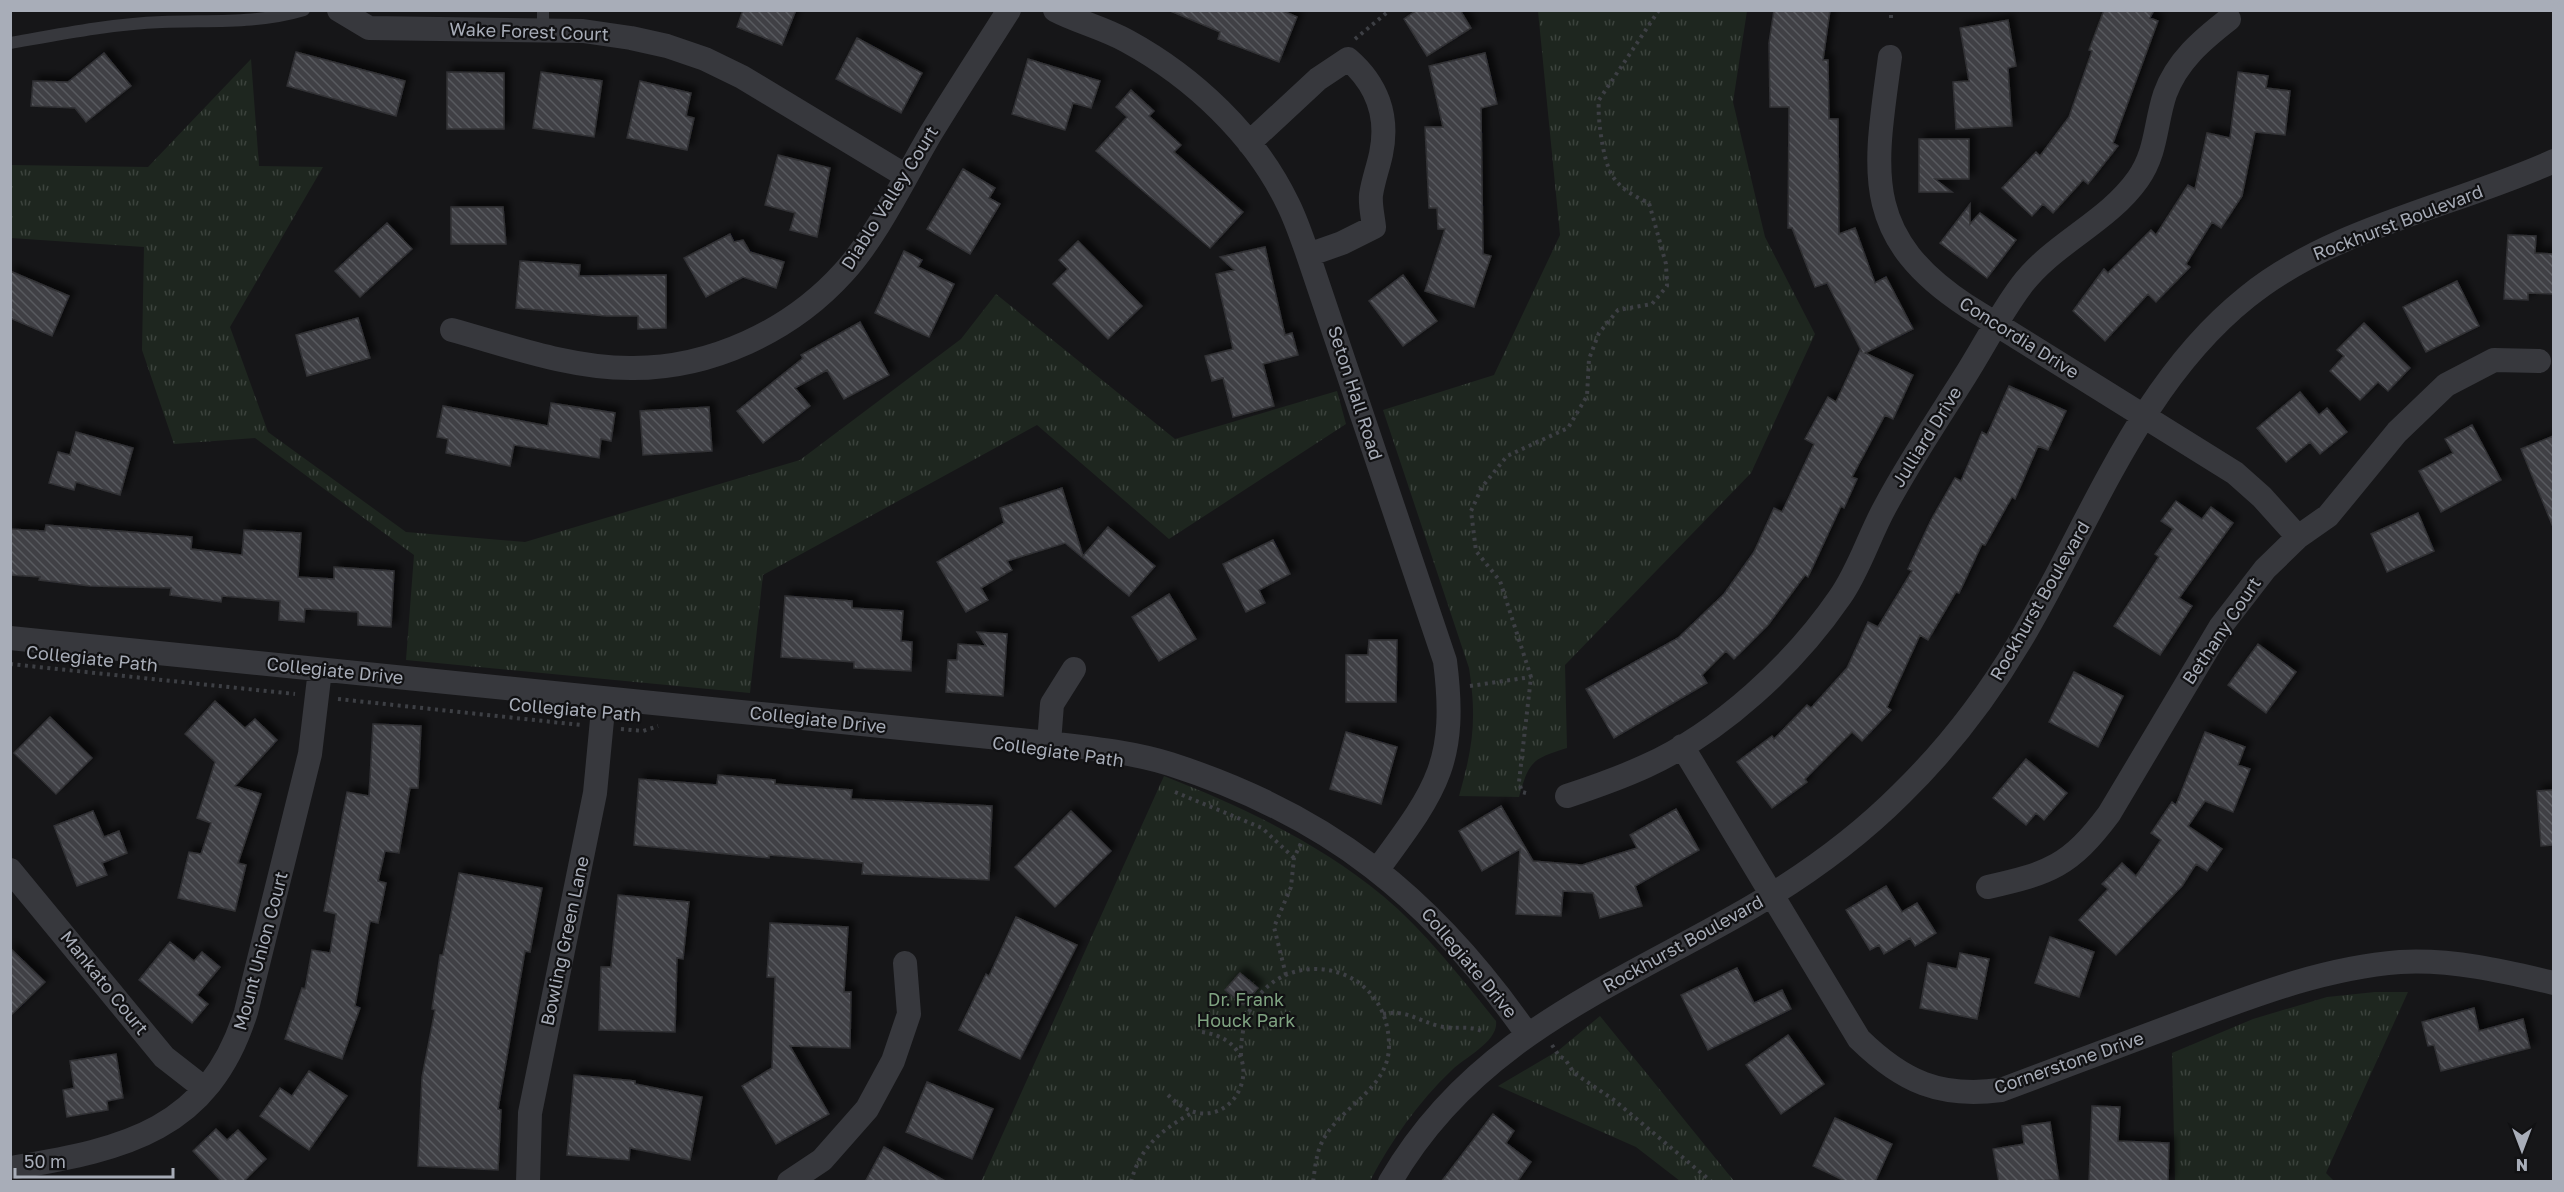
<svg xmlns="http://www.w3.org/2000/svg" width="2564" height="1192" font-family="'Golos Text',sans-serif">
	<style>
		.park { fill: url(#park-tufts) }
		.building { fill: url(#building-back-hatch); stroke: #303034; stroke-width: 1.5; filter: url(#shadow) }
		.lines { fill: none; stroke-linecap: round; stroke-linejoin: round }
		.path { stroke: #3d3f44; stroke-width: 4; stroke-dasharray: 3 4.5; stroke-linecap: butt }
		.service { stroke: #37383d; stroke-width: 12 }
		.minor { stroke: #37383d; stroke-width: 24 }
		.labels { text-anchor: middle; stroke-width: 4.5; stroke-linejoin: round; paint-order: stroke }
		.street-label { font-size: 18px; fill: #a8adb8; stroke: #111113 }
		.park-label { font-size: 18px; fill: #7fa381; stroke: #111113 }
	</style>
	<defs>
		<pattern id="park-tufts" width="24" height="20" patternUnits="userSpaceOnUse" patternTransform="scale(1.5)"><rect width="24" height="20" fill="#1e261f"/><path d="M3 7l-1-3M5 7V3M7 7l1-3M15 17l-1-3M17 17v-4M19 17l1-3" fill="none" stroke="#3c433d"/></pattern>
		<pattern id="building-back-hatch" width="6" height="6" patternUnits="userSpaceOnUse" patternTransform="scale(1.5)"><rect width="6" height="6" fill="#404145"/><path d="M-1 5l2 2M0 0l6 6M5-1l2 2" fill="none" stroke="#595a5e"/></pattern>
		<filter id="shadow"><feDropShadow dx="5.5" dy="-5.5" stdDeviation="3" flood-color="#0009"/></filter>
	</defs>
	<rect width="100%" height="100%" fill="#161618"/>
	<!-- park -->
	<path class="park" d="M1538,11h209l-14,91 32,135 50,97 -64,139 -186,192 2,83c-35,11 -38,13 -48,49l-60,-1c14,-49 18,-77 10,-128l-86,-258 111,-35 66,-140z
		M251,59l8,107 64,1 -93,160 38,105 138,100 119,10 275,-82 161,-121 35,-45 179,145 162,-48 9,33 -177,115 -132,-114 -274,150 -13,118 -344,-33 8,-105 -159,-117 -81,6 -32,-94 2,-103 -133,-9v-73l137,2z
		M1164,776c77,30 155,67 219,120 43,36 78,82 113,125 3,20 -32,37 -44,49 -34,32 -61,71 -82,111l-389,1z
		M2375,992h33l-82,181 8,8h-159l-3,-128 81,-34 74,-22z
		M1600,1016l134,165h-54l-44,-34 -138,-61 61,-36z"/>
	<!-- building -->
	<path class="building" d="M743,10h53l-14,35 -45,-18z
		M1168,10h113l16,7 -18,45 -61,-23 2,-7z
		M1417,10h43l11,18 -44,28 -23,-37z
		M1774,10h56l-7,50h5l1,59h9l1,115 16,-6 20,55 11,-6 27,52 -48,24 48,22 -20,44 -8,-4 -33,62 5,2 -13,29 -3,-2 -33,71 -3,-2 -37,50 -34,34 -8,-8 -24,24 5,8 -93,55 -28,-49 92,-51 46,-44 30,-42 20,-44 8,4 32,-68 -9,-5 23,-42 8,5 24,-52 2,2 -35,-69 -12,4 -23,-59h-4l1,-121h-19l-1,-64z
		M2104,10h50l-4,8 8,3 -45,122 5,3 -30,38 -5,-4 -30,33 -10,-9 -11,12 -30,-28 34,-36 4,4 29,-39 23,-66 -3,-1z
		M2008,20l8,46 -8,2 4,58 -56,3 -3,-47 16,-1 -9,-53z
		M857,38l65,35 -21,40 -65,-34z
		M296,52l109,29 -9,35 -109,-30z
		M104,53l27,33 -45,36 -11,-14 -44,-2 2,-25 35,1z
		M1485,53l12,51 -16,4 2,146 8,2 -17,51 -49,-16 20,-62h-7l-1,-21h-8l-4,-81h18l-14,-61z
		M1028,59l72,22 -9,27 -18,-5 -8,27 -53,-16z
		M447,72l57,1v56h-57z
		M541,72l61,9 -8,56 -61,-9z
		M2238,72l30,4 -2,12 24,3 -5,44 -30,-3 -13,64 -21,32 -9,-6 -26,42 4,3 -34,35 -8,-8 -43,47 -32,-30 31,-42 4,4 43,-43 5,5 32,-50 7,4 12,-56 23,5z
		M640,81l51,12 -5,23 8,2 -7,32 -60,-12z
		M1131,90l23,21 -5,5 32,29 -7,7 69,60 -33,36 -114,-97 31,-34 -11,-10z
		M1919,139h50v40h-34l17,13h-33z
		M778,155l52,13 -13,69 -27,-7 5,-17 -30,-8z
		M963,169l32,19 -6,10 11,6 -30,50 -43,-25z
		M1970,204v20l10,-11 36,27 -29,38 -47,-35z
		M451,207h52l3,37h-55z
		M387,223l25,26 -52,48 -25,-26z
		M730,234l4,8 9,-2 7,12 34,10 -8,26 -33,-11 -37,20 -22,-39z
		M2508,235l28,1 -1,17 18,1v40l-25,-1v7l-24,-1z
		M1078,241l64,65 -34,33 -55,-55 15,-15 -9,-9z
		M1265,247l20,88 7,-2 6,22 -35,9 11,42 -41,11 -10,-39 -11,3 -7,-25 28,-7 -17,-75 18,-4 -14,-13z
		M904,251l18,9 -4,7 36,17 -25,53 -54,-24z
		M520,261l60,4 -1,11 87,-1v53l-28,1v-13h-32l-90,-8z
		M10,271l59,25 -17,40 -42,-18z
		M1403,275l34,46 -34,25 -34,-45z
		M2457,281l22,45 -53,26 -23,-45z
		M358,318l12,40 -63,18 -11,-41z
		M860,322l29,53 -45,24 -17,-29 -32,18 15,18 -47,37 -26,-32 66,-53 -2,-3z
		M2364,323l46,45 -22,23 -10,-9 -18,18 -30,-29 14,-15 -7,-6z
		M2009,386l57,25 -18,39 -10,-4 -23,53 -3,-2 -27,48 -3,-1 -23,49 -3,-1 -28,48 -8,-5 -33,72 4,3 -29,31 -10,-9 -47,47 2,3 -35,26 -35,-46 35,-26 2,3 33,-34 4,3 36,-40 21,-46 10,5 34,-56 -4,-2 23,-49 24,-42 6,3 21,-49 5,3z
		M2300,392l19,23 8,-7 20,24 -27,22 -10,-12 -24,20 -29,-34z
		M551,403l64,10 -4,28 -10,-2 -2,19 -85,-13 -4,21 -64,-13 2,-14 -11,-2 6,-31 105,20z
		M709,407l3,44 -69,4 -3,-44z
		M2472,425l29,55 -60,32 -22,-41 34,-18 -8,-14z
		M76,432l57,16 -13,47 -44,-13 -2,8 -25,-7 9,-31 12,3z
		M2553,436v91l-32,-78z
		M1062,488l21,68 25,-29 47,39 -26,30 -64,-53 -58,18 5,9 -31,18 7,12 -22,12 -29,-50 67,-39 -4,-15z
		M2176,501l26,18 9,-12 22,16 -54,75 13,8 -32,49 -46,-29 45,-69 -4,-3 18,-25 -12,-8z
		M2418,513l16,38 -47,21 -16,-38z
		M46,525l146,12 -1,12 51,6 2,-25 57,3 -3,44 36,2v-12l60,4 -3,56 -33,-2v-13l-53,-3 -1,13 -25,-2 1,-19 -58,-5 -1,6 -51,-7 1,-7 -81,-2 -51,-6 1,-3 -30,-2v-46l35,2z
		M1273,540l17,34 -31,16 6,13 -19,9 -23,-48z
		M1169,594l27,45 -37,22 -27,-44z
		M785,596l67,5v7l51,3 -2,30 11,1 -1,29 -57,-3v-6l-73,-5z
		M977,632l30,2 -4,62 -57,-4 2,-32h9l1,-16 28,2z
		M1369,640h28l-1,62h-50v-47h22z
		M2258,644l38,28 -30,41 -38,-28z
		M2074,672l49,24 -25,51 -49,-25z
		M215,701l30,27 10,-9 22,21 -42,46 26,8 -23,69 8,2 -11,46 -57,-13 11,-46 12,2 10,-31 -14,-5 18,-56 -30,-28z
		M50,717l42,41 -36,36 -42,-41z
		M373,724l48,2 -3,62h-8l-11,65 -14,-2 -7,30 8,2 -8,40 -8,-2 -15,85 5,2 -18,51 -57,-20 17,-51 3,1 7,-39 18,3 6,-39 -12,-3 23,-119 22,4z
		M1346,732l51,15 -16,57 -51,-15z
		M2205,732l40,15 -7,18 12,4 -17,43 -28,-11 -17,25 34,23 -15,22 -11,-7 -14,22 -66,69 -37,-35 29,-31 -6,-5 20,-21 14,13 25,-36 -10,-7 21,-31 4,3z
		M2026,759l41,34 -23,27 -8,-7 -10,12 -33,-27z
		M718,775l57,5v4l77,6 -1,9 141,7 -3,74 -127,-6 1,-11 -94,-8v3l-135,-13 5,-66 78,6z
		M2553,790v55l-12,1 -4,-55z
		M1501,806l32,55 49,4 55,-17 -7,-13 46,-26 23,41 -64,36 7,20 -42,12 -7,-25 -30,-2 -2,25 -45,-2 4,-65 -38,22 -23,-40z
		M93,811l11,26 15,-6 8,22 -25,10 5,12 -30,11 -23,-60z
		M1071,811l40,40 -56,56 -40,-40z
		M459,873l83,15 -12,64 -5,-1 -27,158 3,1 -3,60 -80,-4 4,-89 13,-67 -3,-1 8,-54h3z
		M1886,886l16,26 15,-9 19,30 -21,13 -5,-8 -26,16 -5,-9 -9,5 -24,-40z
		M618,895l71,7 -6,57 -6,-1 -2,74 -76,-2 2,-63h10z
		M1016,917l61,28 -57,114 -61,-29 27,-56 3,2z
		M770,923l78,4 -4,65h7l-1,56 -60,-2 39,68 -53,30 -34,-58 30,-18 3,-91h-8z
		M2050,937l44,15 -15,45 -44,-14z
		M170,942l24,19 8,-9 18,15 -23,28 11,9 -16,19 -53,-43z
		M10,948l35,34 -35,34z
		M1960,953l29,6 -12,60 -57,-11 8,-45 29,6z
		M1737,968l17,35 28,-13 9,19 -83,41 -27,-55z
		M1240,973l18,15 -15,17 -18,-15z
		M2474,1008l5,23 44,-12 7,29 -89,23 -7,-26 -6,1 -6,-24z
		M1788,1035l36,49 -43,30 -35,-49z
		M116,1054l7,44 -16,3 1,9 -41,7 -4,-27 11,-2 -4,-27z
		M309,1071l38,25 -38,54 -49,-34 20,-28 12,8z
		M574,1075l61,6v3l67,13 -12,63 -60,-12 -1,12 -62,-5z
		M927,1082l66,27 -21,50 -66,-27z
		M2092,1106l28,1 -2,34 51,2 -1,39h-79z
		M1493,1114l21,17 -8,12 25,19 -14,20h-76z
		M1835,1118l57,26 -17,38h-28l-34,-16z
		M2050,1122l9,58 -60,2 -6,-33 31,-5 -2,-18z
		M216,1129l11,11 11,-10 28,29 -23,23h-21l-29,-31z
		M884,1147l20,11 43,24h-82z"/>
	<g class="lines">
		<!-- path -->
		<path class="path" d="M1891,18v-8
			M1355,39l35,-29
			M10,664l285,30
			M1470,686l61,-9
			M338,699l243,26
			M621,729l22,2 15,-5
			M1175,792l87,36 32,30
			M1526,793l-4,-1 -3,-10 12,-105 -31,-96 -24,-30 -5,-40 11,-24 25,-31 61,-28 19,-32 2,-37 10,-26 19,-23 34,-6 15,-18 -1,-22 -17,-61c-15,-7 -29,-14 -37,-28 -9,-14 -15,-59 -13,-75l60,-90
			M1286,975l-12,-48 17,-40 3,-29 7,-15
			M1383,1014c23,-5 35,7 56,12 15,4 29,-1 43,5
			M1552,1045l7,11 6,3 9,14 40,27 98,82
			M1241,1056c-2,-118 149,-111 148,-9 -1,43 -50,60 -67,95 -6,12 -7,27 -9,40
			M1168,1095c61,62 116,-51 34,-63
			M1131,1182c9,-35 30,-52 61,-69"/>
		<!-- service -->
		<path class="service" d="M543,31v-21
			M10,43c51,-9 101,-19 152,-21 47,-2 96,2 142,-12"/>
		<!-- minor -->
		<path class="minor" d="M339,10l30,18 214,3 48,7 36,8 38,13 37,18 164,99
			M1055,10c23,12 49,18 72,31 66,36 128,94 161,163 8,16 14,34 20,51l137,406c13,102 -9,129 -67,208
			M1890,57c-15,112 -31,178 77,249l268,167 27,24 36,40
			M1249,143l69,-64 30,-20c29,25 41,57 33,95 -3,14 -8,27 -10,41 -1,10 2,22 3,32l-32,16 -34,12
			M452,330c58,16 118,38 178,38 80,1 161,-37 214,-96 33,-36 61,-95 87,-139 25,-41 52,-82 78,-123
			M10,638l1039,105c41,5 82,9 121,21 159,51 262,134 357,270
			M1049,743l3,-39 22,-35
			M1682,746l177,293c44,43 81,59 142,51 61,-23 123,-46 184,-69 70,-26 139,-53 215,-59 52,-3 103,9 154,21
			M1567,796c27,-9 53,-18 79,-30 75,-34 148,-102 194,-169 19,-27 29,-61 45,-90 24,-45 53,-88 80,-131 19,-30 35,-62 56,-90 32,-43 86,-63 117,-107 19,-27 17,-55 27,-85 12,-33 37,-54 64,-75
			M10,870l154,187 41,32
			M1988,887c62,-14 82,-21 121,-73l112,-188 44,-57 33,-32 30,-21 69,-84 49,-47 48,-25 45,1
			M16,1167c109,-18 193,-37 230,-155l64,-258 10,-84
			M528,1182l2,-69 65,-320 9,-94
			M789,1182l33,-22 45,-51 26,-48 16,-47 -4,-51
			M1390,1182c83,-144 221,-194 358,-273 55,-32 108,-70 153,-115 46,-45 86,-97 118,-151 71,-118 118,-258 228,-346 85,-69 207,-91 307,-136"/>
	</g>
	<g class="labels">
		<!-- street labels -->
		<g class="street-label">
			<text transform="translate(529 32) rotate(2)" y="6">Wake Forest Court</text>
			<text transform="translate(890 198) rotate(-58)" y="6">Diablo Valley Court</text>
			<text transform="translate(2398 223) rotate(-21)" y="6">Rockhurst Boulevard</text>
			<text transform="translate(2019 338) rotate(32)" y="6">Concordia Drive</text>
			<text transform="translate(1355 393) rotate(72)" y="6">Seton Hall Road</text>
			<text transform="translate(1927 437) rotate(-58)" y="6">Julliard Drive</text>
			<text transform="translate(2040 601) rotate(-60)" y="6">Rockhurst Boulevard</text>
			<text transform="translate(2222 631) rotate(-56)" y="6">Bethany Court</text>
			<text transform="translate(92 659) rotate(6)" y="6">Collegiate Path</text>
			<text transform="translate(335 671) rotate(6)" y="6">Collegiate Drive</text>
			<text transform="translate(575 710) rotate(5)" y="6">Collegiate Path</text>
			<text transform="translate(818 720) rotate(6)" y="6">Collegiate Drive</text>
			<text transform="translate(1058 752) rotate(8)" y="6">Collegiate Path</text>
			<text transform="translate(565 941) rotate(-78)" y="6">Bowling Green Lane</text>
			<text transform="translate(1683 944) rotate(-29)" y="6">Rockhurst Boulevard</text>
			<text transform="translate(261 951) rotate(-75)" y="6">Mount Union Court</text>
			<text transform="translate(1469 963) rotate(50)" y="6">Collegiate Drive</text>
			<text transform="translate(104 983) rotate(51)" y="6">Mankato Court</text>
			<text transform="translate(2069 1063) rotate(-19)" y="6">Cornerstone Drive</text>
		</g>
		<!-- park labels -->
		<g class="park-label">
			<text x="1246" y="1006">Dr. Frank<tspan x="1246" dy="21">Houck Park</tspan></text>
		</g>
	</g>
	<!-- border -->
	<rect width="2564" height="1192" fill="none" stroke="#a8adb8" stroke-width="24"/>
	<!-- north arrow -->
	<g transform="translate(2522 1150) rotate(180)" stroke="#111113" stroke-width="4.5" paint-order="stroke">
	<path d="M0-4.5L10 22L0 15L-10 22Z" fill="#a8adb8"/>
	<text y="-9" font-size="16" font-weight="bold" text-anchor="middle" fill="#a8adb8">N</text>
	</g>
	<!-- scale -->
	<path d="M15 1168v9h158v-9" fill="none" stroke="#a8adb8" stroke-width="3"/>
	<text x="24" y="1168" font-size="18" fill="#a8adb8" stroke="#111113" stroke-width="4.5" paint-order="stroke">50 m</text>
</svg>
